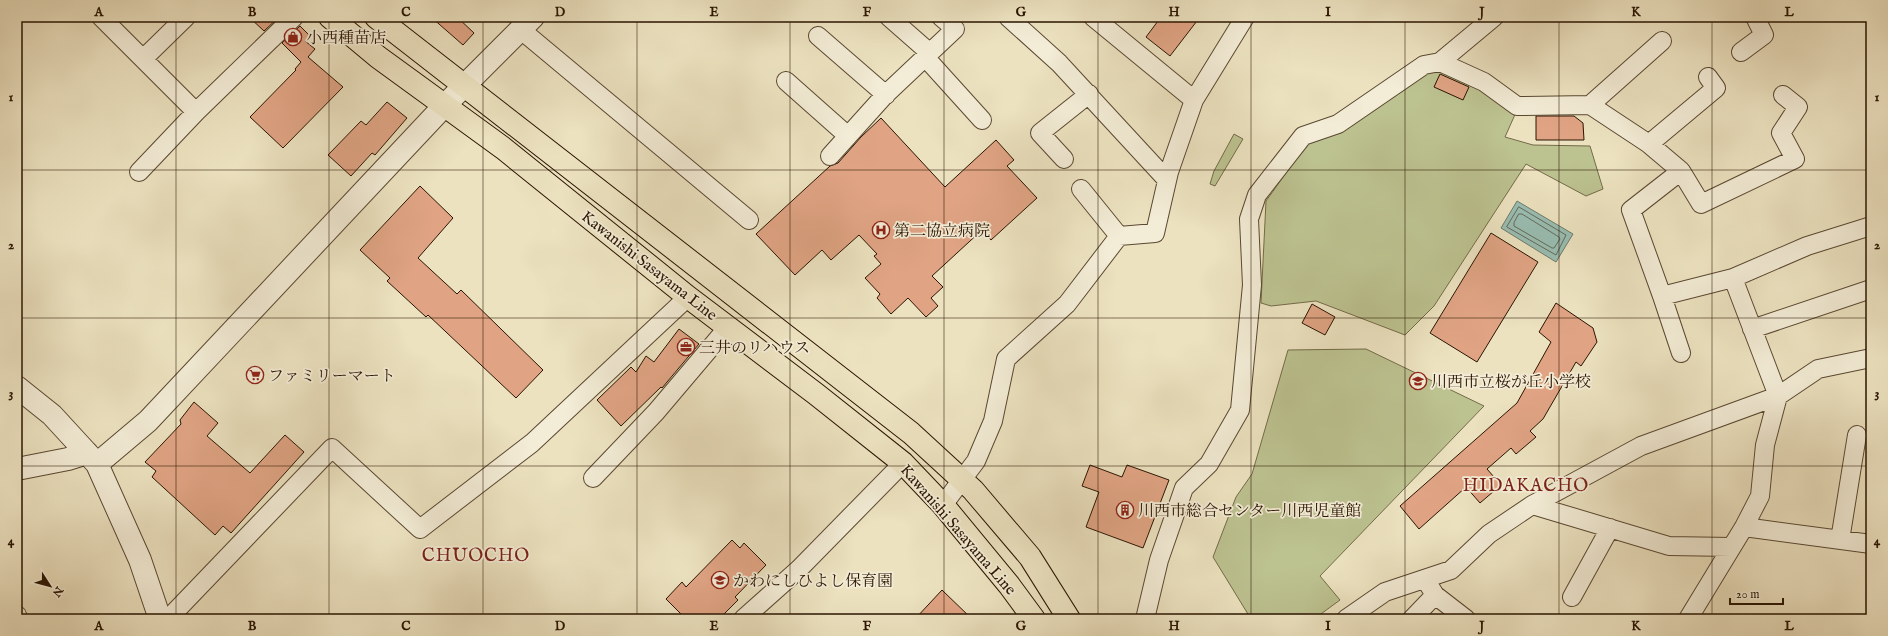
<svg xmlns="http://www.w3.org/2000/svg" width="1888" height="636" font-family="'IM FELL English','Noto Serif JP',serif">
	<style>
		.green { fill: #bcc290; stroke: #736b48 }
		.water { fill: #99beb3; stroke: #6d7a6c }
		.lines { fill: none; stroke-linecap: round; stroke-linejoin: round }
		.shore { stroke: #62695a; stroke-width: 1 }
		.building { fill: #e0a484; stroke: #2a1401 }
		.minor-casing { stroke: #5a4831; stroke-width: 20 }
		.tertiary-casing { stroke: #5a4831; stroke-width: 24 }
		.primary-casing { stroke: #2a1401; stroke-width: 24 }
		.minor { stroke: #f3ecd6; stroke-width: 18 }
		.tertiary { stroke: #f3ecd6; stroke-width: 22 }
		.primary { stroke: #ece2c0; stroke-width: 22 }
		.grid { fill: none; stroke: #2a1401; stroke-width: 1; stroke-opacity: 0.55 }
		.labels { text-anchor: middle; stroke-width: 3.5; stroke-linejoin: round; paint-order: stroke }
		.poi-label { font-size: 16px; fill: #2a1401; stroke: #f3ecd6; text-anchor: start }
		.street-label { font-size: 16px; fill: #2a1401; stroke: #f3ecd6 }
		.quarter-label { font-size: 18px; letter-spacing: 1px; fill: #7a1f14; stroke: #f3ecd6 }
		.neatline { fill: none; stroke: #2a1401; stroke-width: 1.5 }
		.grid-label { font-size: 13px; text-anchor: middle; font-weight: bold; fill: #2a1401 }
	</style>
	<rect width="100%" height="100%" fill="#ece2c0"/>
	<filter id="stains"><feTurbulence type="fractalNoise" baseFrequency=".005" numOctaves="4"/><feColorMatrix values="0 0 0 0 .2 0 0 0 0 .09 0 0 0 0 .02 0 0 0 .5 -.17"/></filter>
	<radialGradient id="worn" r=".72"><stop offset=".6" stop-color="#630" stop-opacity="0"/><stop offset="1" stop-color="#630" stop-opacity=".3"/></radialGradient>
	<!-- green -->
	<path class="green" d="M1442,67l75,43 -12,27 28,8 57,1 13,43 -17,7 -60,-32 -92,142 -29,29 -89,-34 -45,5 -10,-3 5,-102 40,-56 42,-20 74,-55z
		M1234,134l9,5 -28,47 -5,-2 4,-13z
		M1366,349l118,57 -164,170 20,24 -26,19h-63l-38,-62 23,-60 16,-23 36,-124z"/>
	<!-- water -->
	<path class="water" d="M1517,201l56,33 -17,28 -55,-34z"/>
	<g class="lines">
		<!-- shore -->
		<path class="shore" d="M1519,207l47,28 -10,20 -49,-28z
			M1519,214h3l37,23 1,2 -6,9h-2l-38,-22v-3z"/>
	</g>
	<!-- building -->
	<path class="building" d="M249,17h30l-15,14z
		M431,17h26l17,16 -11,12z
		M1161,17h39l-30,39 -24,-19z
		M300,26l10,10 -5,5 10,8 -7,8 35,30 -60,61 -33,-31 46,-47 -1,-1 6,-7 -19,-19z
		M1440,74l29,13 -6,13 -29,-13z
		M387,102l20,16 -32,37 -3,-2 -21,23 -23,-21 33,-34 5,4z
		M1536,116h38l9,7 1,17h-48z
		M881,118l64,69 51,-47 18,20 -7,6 30,32 -46,42 -9,-10 -50,46 11,11 -12,11 7,8 -12,11 -18,-19 -17,16 -14,-16 3,-4 -15,-16 16,-14 -7,-8 3,-2 -18,-19 -28,25 -9,-10 -27,25 -39,-41 74,-68 8,-3 23,-26z
		M420,186l33,32 -35,40 39,36 4,-4 82,80 -27,28 -88,-83 -2,2 -39,-36 3,-3 -30,-28z
		M1491,233l47,29 -61,100 -47,-29z
		M1556,303l37,25 4,14 -16,24 -5,-4 -33,57 -13,12 6,6 -20,17 -5,-6 -24,21 14,16 -21,18 -14,-16 -47,42 -19,-23 117,-103 34,-61 -12,-10z
		M1312,304l23,13 -10,18 -23,-12z
		M679,329l20,15 -37,44 -1,-1 -40,39 -24,-26 34,-33 5,5 10,-16 8,6z
		M194,402l24,21 -11,13 43,37 35,-38 19,17 -73,81 -8,-7 -8,9 -63,-58 4,-6 -11,-9 36,-38 -1,-4z
		M1090,465l32,12 5,-12 42,15 -26,68 -57,-21 13,-35 -17,-6z
		M732,540l8,8 4,-5 22,22 -31,32 3,3 -19,19h-33l-20,-20 16,-17 4,5z
		M942,590l30,29h-57z"/>
	<g class="lines">
		<defs>
			<path id="minor" d="M101,17l95,95
				M889,17l41,36
				M1008,17l51,46 108,117
				M1093,17l101,83
				M520,29l229,191
				M818,36l68,59
				M1741,52l23,-17 -9,-18
				M925,57l57,63
				M143,59l43,-42
				M1440,62l44,20 33,24 73,-1 59,39 32,27 -50,39 31,86 71,-18 74,-32 64,-20
				M786,81l62,55
				M1590,105l72,-64
				M1649,144l67,-56 -8,-11
				M830,156l54,-60 71,-67 -14,-12
				M1064,159l-24,-26 49,-39
				M1681,171l20,33 94,-45 -14,-26 17,-26 -15,-12
				M139,172l57,-60 98,-95
				M1081,189l38,47
				M1662,296l19,57
				M1752,329l119,-40
				M593,478l63,-66 72,-85
				M943,505l33,-44 17,-40 13,-62 61,-55 52,-68 36,-3 14,-61 25,-72 51,-83
				M1532,505l137,41 62,1
				M1744,527l127,17
				M1840,540l17,-105
				M1425,579l10,16 31,24
				M1572,597l38,-69
				M17,615l1,4
				M168,619l164,-171 88,81 112,-86 156,-146
				M743,619l56,-50 104,-106
				M1145,619l14,-59 25,-72 25,-24 31,-54 12,-125 -3,-66 8,-24 46,-59 35,-12 86,-59 16,-3 54,-45
				M1346,619l39,-27 66,-22 38,-36 43,-29 109,-59 137,-50 -45,-118
				M1412,619l23,-24
				M1688,619l56,-92 16,-31 5,-51 13,-49 40,-27 53,-11"/>
			<path id="tertiary" d="M17,387l35,28 45,49 43,96 20,59
				M97,464l51,-43 296,-315 89,-89
				M17,469l51,-10 19,-6"/>
			<path id="primary" d="M330,17l48,40 125,91 185,149 128,97 87,69 40,42 66,80 25,34
				M376,17l535,416 62,57 57,67 39,62"/>
		</defs>
		<!-- minor casing -->
		<use href="#minor" class="minor-casing"/>
		<!-- tertiary casing -->
		<use href="#tertiary" class="tertiary-casing"/>
		<!-- primary casing -->
		<use href="#primary" class="primary-casing"/>
		<!-- minor -->
		<use href="#minor" class="minor"/>
		<!-- tertiary -->
		<use href="#tertiary" class="tertiary"/>
		<!-- primary -->
		<use href="#primary" class="primary"/>
	</g>
	<!-- grid -->
	<path class="grid" d="M176,17v602M329,17v602M483,17v602M637,17v602M790,17v602M944,17v602M1098,17v602M1251,17v602M1405,17v602M1559,17v602M1712,17v602M17,170h1854M17,318h1854M17,466h1854"/>
	<!-- icons -->
	<defs>
		<symbol id="shop-ring" viewBox="-11 -11 22 22"><circle r="9.5" fill="#f3ecd6" stroke="#8f2418" stroke-width="1.5"/><path d="M-5-2.5h2.3a2.7 3.5 0 0 1 5.4 0H5L5.5 6h-11ZM-1.5-2.5h3a1.5 2.3 0 0 0-3 0Z" fill="#8f2418"/></symbol>
		<symbol id="hospital-ring" viewBox="-11 -11 22 22"><circle r="9.5" fill="#f3ecd6" stroke="#8f2418" stroke-width="1.5"/><path d="M-5-5h3v3.5h4V-5h3V5h-3V1.5h-4V5h-3Z" fill="#8f2418"/></symbol>
		<symbol id="office-ring" viewBox="-11 -11 22 22"><circle r="9.5" fill="#f3ecd6" stroke="#8f2418" stroke-width="1.5"/><path d="M-6-3h4V-5.5h4V-3h4V5H-6ZM-1-4.5V-3h2v-1.5ZM-6 0V1H6V0Z" fill="#8f2418"/></symbol>
		<symbol id="supermarket-ring" viewBox="-11 -11 22 22"><circle r="9.5" fill="#f3ecd6" stroke="#8f2418" stroke-width="1.5"/><path d="M-6-5.5h2.5l.6 2H6L4.5 2H-2.5L-4.4-4H-6ZM-1.5 3.2a1.3 1.3 0 1 0 .1 0ZM3 3.2a1.3 1.3 0 1 0 .1 0Z" fill="#8f2418"/></symbol>
		<symbol id="school-ring" viewBox="-11 -11 22 22"><circle r="9.5" fill="#f3ecd6" stroke="#8f2418" stroke-width="1.5"/><path d="M0-5L7-2L0 1L-7-2ZM-4 1L0 2.5L4 1V4Q0 6-4 4Z" fill="#8f2418"/></symbol>
		<symbol id="building-ring" viewBox="-11 -11 22 22"><circle r="9.5" fill="#f3ecd6" stroke="#8f2418" stroke-width="1.5"/><path d="M-4-6H4V6H1V3H-1V6H-4ZM-2.5-4.3h1.7v1.8h-1.7ZM.8-4.3h1.7v1.8H.8ZM-2.5-1h1.7V.8h-1.7ZM.8-1h1.7V.8H.8Z" fill="#8f2418"/></symbol>
	</defs>
	<g fill-rule="evenodd">
		<use href="#shop-ring" x="283" y="27" width="20" height="20"/>
		<use href="#hospital-ring" x="871" y="220" width="20" height="20"/>
		<use href="#office-ring" x="676" y="337" width="20" height="20"/>
		<use href="#supermarket-ring" x="245" y="365" width="20" height="20"/>
		<use href="#school-ring" x="1408" y="371" width="20" height="20"/>
		<use href="#building-ring" x="1115" y="500" width="20" height="20"/>
		<use href="#school-ring" x="710" y="570" width="20" height="20"/>
	</g>
	<g class="labels">
		<!-- poi labels -->
		<g class="poi-label">
			<text x="306" y="43">小西種苗店</text>
			<text x="894" y="236">第二協立病院</text>
			<text x="699" y="353">三井のリハウス</text>
			<text x="268" y="381">ファミリーマート</text>
			<text x="1431" y="387">川西市立桜が丘小学校</text>
			<text x="1138" y="516">川西市総合センター川西児童館</text>
			<text x="733" y="586">かわにしひよし保育園</text>
		</g>
		<!-- street labels -->
		<g class="street-label">
			<text transform="translate(650 265) rotate(38)" y="6">Kawanishi Sasayama Line</text>
			<text transform="translate(959 529) rotate(49)" y="6">Kawanishi Sasayama Line</text>
		</g>
		<!-- quarter labels -->
		<g class="quarter-label">
			<text x="1526" y="491">HIDAKACHO</text>
			<text x="476" y="561">CHUOCHO</text>
		</g>
	</g>
	<!-- margin -->
	<rect width="1888" height="636" fill="none" stroke="#ece2c0" stroke-width="44"/>
	<!-- north arrow -->
	<g transform="translate(50 586) rotate(126)" stroke="#f3ecd6" stroke-width="3" paint-order="stroke">
	<path d="M0-3L7 15L0 10L-7 15Z" fill="#2a1401"/>
	<text y="-6" font-size="11" font-weight="bold" text-anchor="middle" fill="#2a1401">N</text>
	</g>
	<!-- scale -->
	<path d="M1730 598v6h53v-6" fill="none" stroke="#2a1401" stroke-width="2"/>
	<text x="1736" y="598" font-size="12" fill="#2a1401" stroke="#f3ecd6" stroke-width="3" paint-order="stroke">20 m</text>
	<rect x="22" y="22" width="1844" height="592" class="neatline"/>
	<g class="grid-label">
		<text x="99" y="16">A</text>
		<text x="252" y="16">B</text>
		<text x="406" y="16">C</text>
		<text x="560" y="16">D</text>
		<text x="714" y="16">E</text>
		<text x="867" y="16">F</text>
		<text x="1021" y="16">G</text>
		<text x="1174" y="16">H</text>
		<text x="1328" y="16">I</text>
		<text x="1482" y="16">J</text>
		<text x="1636" y="16">K</text>
		<text x="1789" y="16">L</text>
		<text x="11" y="101">1</text>
		<text x="1877" y="101">1</text>
		<text x="11" y="249">2</text>
		<text x="1877" y="249">2</text>
		<text x="11" y="397">3</text>
		<text x="1877" y="397">3</text>
		<text x="11" y="545">4</text>
		<text x="1877" y="545">4</text>
		<text x="99" y="630">A</text>
		<text x="252" y="630">B</text>
		<text x="406" y="630">C</text>
		<text x="560" y="630">D</text>
		<text x="714" y="630">E</text>
		<text x="867" y="630">F</text>
		<text x="1021" y="630">G</text>
		<text x="1174" y="630">H</text>
		<text x="1328" y="630">I</text>
		<text x="1482" y="630">J</text>
		<text x="1636" y="630">K</text>
		<text x="1789" y="630">L</text>
	</g>
	<rect width="100%" height="100%" filter="url(#stains)"/>
	<rect width="100%" height="100%" fill="url(#worn)"/>
</svg>
